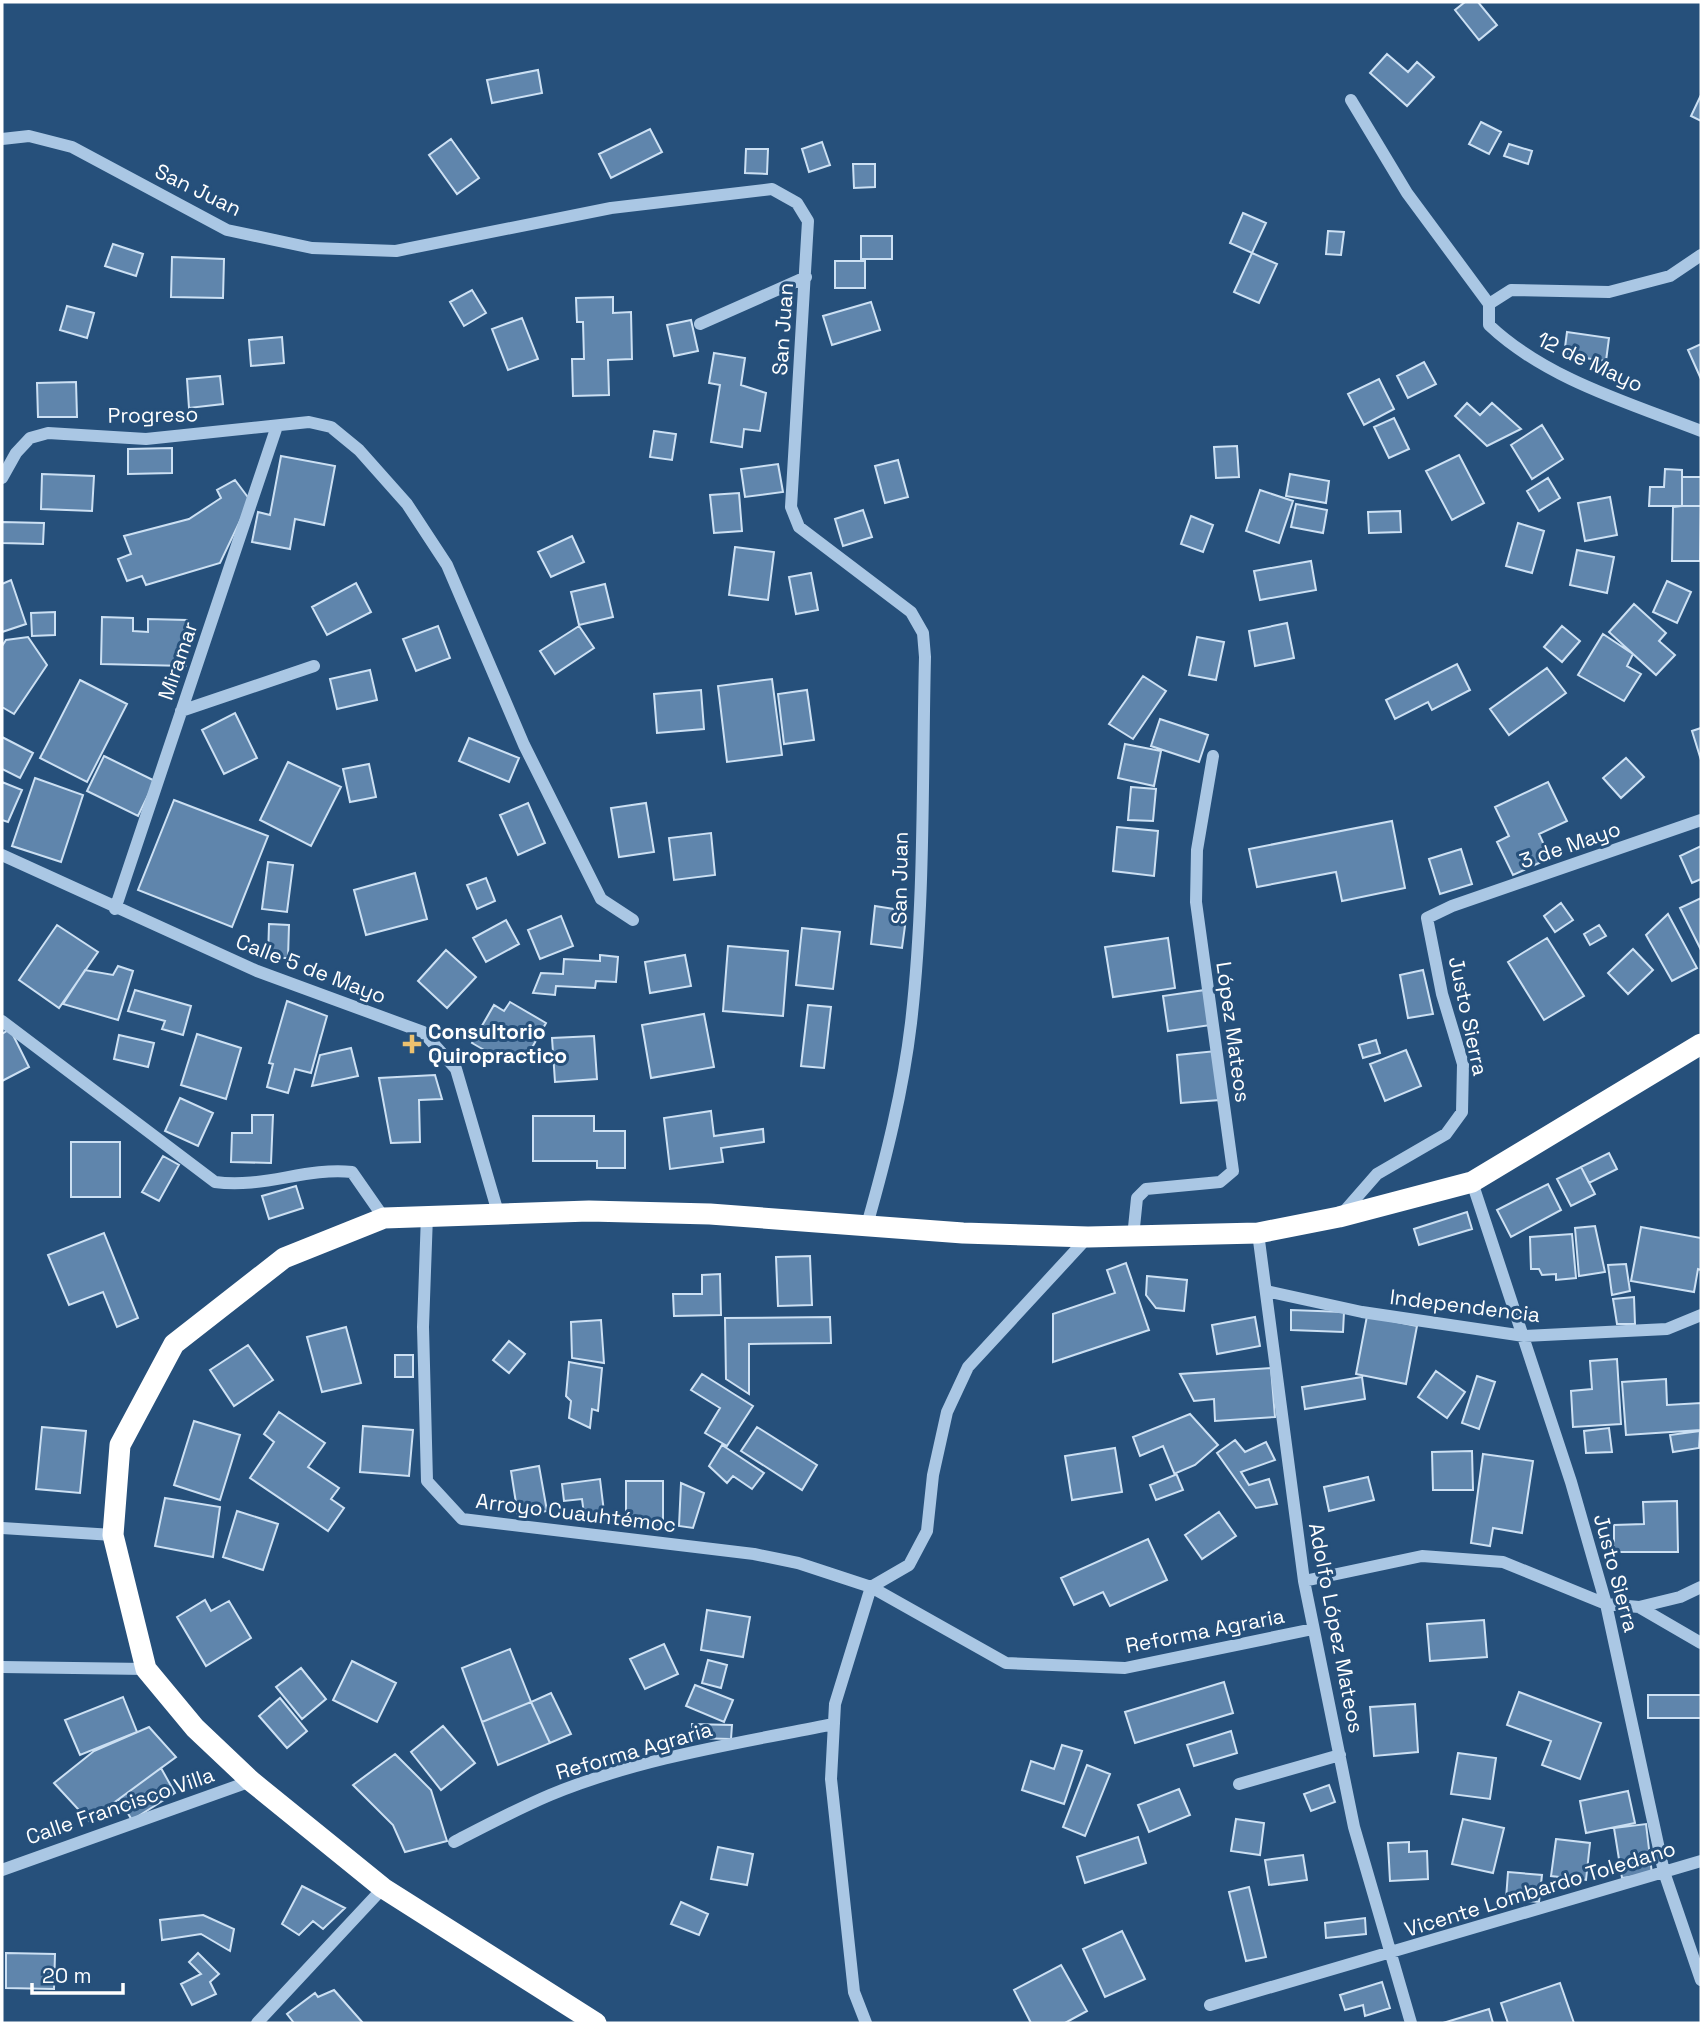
<svg xmlns="http://www.w3.org/2000/svg" width="1703" height="2025" font-family="'Space Grotesk',sans-serif">
	<style>
		.building { fill: #5f85ac; stroke: #cce0f3; stroke-width: 2 }
		.lines { fill: none; stroke-linecap: round; stroke-linejoin: round }
		.minor { stroke: #aac7e4; stroke-width: 12 }
		.highway { stroke: #fff; stroke-width: 21 }
		.poi-dot { fill: #ecc16f; stroke: #26507b; stroke-width: 2.5 }
		.labels { text-anchor: middle; stroke-width: 6; stroke-linejoin: round; paint-order: stroke }
		.street-label { font-size: 21px; fill: #fff; stroke: #26507b }
		.poi-label { font-size: 21px; font-weight: bold; fill: #fff; stroke: #26507b; text-anchor: start }
	</style>
	<rect width="100%" height="100%" fill="#26507b"/>
	<!-- building -->
	<path class="building" d="M1465,2h13l19,23 -18,15 -24,-30z
		M1387,54l21,18 9,-10 17,15 -27,29 -37,-33z
		M538,70l4,23 -50,10 -5,-23z
		M1701,95v26l-10,-5z
		M1481,122l20,10 -12,22 -20,-10z
		M650,129l12,23 -51,26 -12,-24z
		M451,139l28,39 -22,16 -28,-39z
		M822,142l8,23 -21,7 -7,-23z
		M1509,144l23,7 -4,13 -24,-8z
		M746,149h22l-1,25 -22,-1z
		M853,164h22v23l-21,1z
		M1243,213l23,10 -14,30 -22,-10z
		M1328,231l16,1 -3,23 -15,-1z
		M861,236h31v23h-31z
		M113,244l30,10 -7,22 -31,-10z
		M1252,253l25,11 -18,39 -25,-11z
		M172,257l52,2 -1,39 -52,-1z
		M835,261h30v27h-30z
		M472,290l14,23 -22,13 -14,-24z
		M613,297v16l18,-1 1,47 -24,1 1,35 -36,1 -1,-37h12l-1,-37h-6l-1,-24z
		M871,302l9,28 -48,15 -9,-29z
		M67,306l27,7 -7,25 -27,-8z
		M522,318l16,41 -30,11 -16,-41z
		M691,320l7,31 -24,5 -7,-31z
		M1567,332l42,6 -3,23 -42,-6z
		M282,337l2,26 -33,3 -2,-26z
		M1701,344v35l-13,-29z
		M714,353l31,5 -4,27 25,8 -6,38 -16,-2 -2,18 -31,-5 9,-57 -11,-2z
		M1424,362l12,22 -28,14 -11,-22z
		M220,376l3,28 -34,4 -2,-29z
		M1379,379l15,30 -30,16 -16,-31z
		M76,382l1,35h-39l-1,-34z
		M1467,403l13,12 12,-12 29,26 -34,17 -32,-30z
		M1394,418l15,31 -20,9 -15,-31z
		M1542,425l21,34 -31,20 -21,-34z
		M654,431l22,3 -4,26 -22,-3z
		M1237,446l2,31 -23,1 -2,-31z
		M172,448v25l-44,1v-25z
		M1459,455l25,48 -32,17 -26,-49z
		M281,456l54,10 -11,59 -29,-6 -5,30 -38,-7 6,-30 12,3z
		M898,460l10,37 -23,6 -10,-37z
		M778,464l5,28 -38,5 -4,-28z
		M1665,469l17,1v36h-33l1,-19h14z
		M42,474l52,2 -2,35 -51,-2z
		M1290,474l39,7 -3,22 -40,-7z
		M1682,477h19v29h-19z
		M1548,478l12,20 -21,13 -12,-20z
		M235,480l15,20 -30,63 -74,22 -4,-9 -15,5 -9,-22 13,-5 -7,-18 65,-17 32,-21 -4,-8z
		M1260,490l33,11 -14,42 -33,-12z
		M739,493l3,38 -28,2 -4,-38z
		M1610,497l7,38 -32,6 -7,-38z
		M1296,504l31,6 -4,23 -32,-6z
		M1682,506h19l-1,55h-28l1,-54z
		M863,510l9,27 -29,9 -8,-27z
		M1400,511l1,21 -32,1 -1,-21z
		M1191,516l22,9 -10,27 -22,-8z
		M2,522l42,1 -1,21 -41,-1z
		M1518,523l26,8 -12,42 -26,-7z
		M572,536l12,26 -33,15 -13,-25z
		M735,547l39,5 -6,48 -39,-5z
		M1577,550l37,7 -7,36 -37,-8z
		M1311,561l5,29 -56,10 -6,-29z
		M811,573l7,37 -22,4 -7,-37z
		M11,580l15,44 -24,8v-48z
		M1667,581l24,11 -14,31 -24,-11z
		M356,583l15,29 -44,23 -15,-28z
		M605,584l8,33 -34,8 -8,-33z
		M1634,604l32,29 -7,8 16,14 -19,20 -47,-43z
		M55,612v23l-23,1 -1,-23z
		M102,617l31,1v13l15,1v-13l39,1 -1,46 -85,-2z
		M1287,623l7,35 -39,8 -6,-35z
		M438,626l12,32 -34,13 -13,-32z
		M579,626l15,22 -39,26 -15,-23z
		M1562,626l18,15 -18,21 -18,-15z
		M1603,634l30,20 -6,12 14,8 -17,27 -46,-26z
		M28,637l19,28 -33,49 -12,-7v-61l4,-6z
		M1197,637l27,5 -8,38 -27,-5z
		M1457,664l13,26 -38,20 -4,-8 -33,17 -9,-19z
		M1547,668l19,25 -57,42 -19,-26z
		M370,670l7,30 -40,9 -7,-30z
		M1143,676l23,15 -33,48 -24,-15z
		M772,679l10,76 -55,7 -9,-76z
		M80,680l47,24 -40,78 -47,-24z
		M701,690l3,39 -47,4 -3,-39z
		M807,690l7,50 -30,4 -6,-50z
		M235,713l22,45 -33,16 -22,-44z
		M1160,719l48,16 -9,27 -48,-16z
		M1701,728v32l-9,-29z
		M2,737l31,16 -13,25 -18,-9z
		M469,738l50,20 -10,24 -50,-21z
		M1125,744l36,7 -7,35 -36,-8z
		M104,756l51,25 -17,35 -51,-25z
		M1626,758l18,19 -23,21 -18,-20z
		M288,762l53,25 -30,59 -51,-26z
		M369,764l7,33 -26,5 -7,-33z
		M35,778l48,17 -22,67 -49,-16z
		M2,782l20,8 -14,32 -6,-2z
		M1548,782l19,39 -28,13 11,24 -37,17 -16,-33 12,-6 -14,-29z
		M1131,787l25,2 -3,32 -25,-1z
		M174,800l94,36 -36,91 -94,-37z
		M528,803l17,40 -27,12 -18,-40z
		M646,803l8,49 -35,5 -8,-49z
		M1392,821l13,67 -63,13 -6,-29 -79,15 -8,-38z
		M1117,827l41,4 -4,45 -41,-5z
		M711,833l4,42 -41,5 -5,-42z
		M1701,846v33l-9,4 -12,-27z
		M1461,849l11,35 -32,10 -11,-35z
		M268,862l25,3 -6,47 -25,-3z
		M415,873l12,46 -61,16 -12,-45z
		M486,878l9,23 -18,8 -10,-24z
		M1701,898v52l-21,-42z
		M1561,903l12,17 -18,12 -11,-16z
		M875,906l32,5 -5,37 -31,-4z
		M1668,914l29,54 -25,13 -26,-46z
		M561,916l12,30 -33,13 -12,-29z
		M506,920l13,24 -33,18 -13,-24z
		M269,924l20,1 -1,33h-20z
		M57,925l41,27 -39,56 -40,-28z
		M1599,925l7,11 -16,9 -6,-11z
		M802,928l38,4 -7,57 -37,-4z
		M1168,938l7,50 -62,9 -8,-50z
		M1547,938l37,58 -40,24 -36,-58z
		M728,946l60,5 -5,65 -60,-5z
		M1633,949l20,21 -25,24 -20,-21z
		M446,950l30,27 -29,31 -29,-27z
		M600,955l18,2 -2,25 -20,-1 -1,7 -39,-2 -1,9 -22,-2 8,-20 22,1 1,-15 36,2z
		M685,955l6,31 -41,7 -5,-31z
		M118,966l15,5 -15,49 -55,-16 22,-34 28,5z
		M1423,970l10,44 -25,4 -8,-43z
		M135,990l56,16 -8,29 -21,-6 3,-8 -37,-10z
		M1205,990l6,35 -43,6 -5,-35z
		M287,1001l40,15 -16,57 -16,-4 -7,24 -21,-6 6,-23 -4,-1z
		M510,1002l36,21 -21,37 -14,-8 -6,10 -33,-19 22,-38 10,6z
		M808,1005l23,2 -7,61 -23,-2z
		M704,1014l10,53 -63,11 -9,-53z
		M10,1029l19,38 -27,14v-47z
		M197,1034l44,14 -15,51 -45,-14z
		M119,1035l35,8 -6,24 -34,-8z
		M594,1036l3,43 -42,3 -3,-44z
		M1376,1040l4,13 -17,5 -4,-13z
		M351,1048l7,28 -46,10 8,-31z
		M1406,1050l15,36 -36,15 -15,-37z
		M1216,1051l4,49 -39,3 -4,-48z
		M435,1075l7,24 -23,1 1,42 -29,1 -12,-65z
		M180,1098l33,15 -15,33 -33,-15z
		M711,1111l3,25 49,-7 1,13 -43,6 2,14 -53,7 -6,-51z
		M252,1115h21l-2,48 -40,-1 1,-29h20z
		M533,1116h61v15h31v37h-28v-7h-64z
		M71,1142h49v55h-49z
		M1609,1153l8,16 -28,14 -8,-16z
		M163,1156l16,9 -20,36 -17,-9z
		M1581,1167l14,27 -24,12 -14,-27z
		M1548,1184l13,26 -50,27 -14,-27z
		M296,1186l7,22 -34,11 -7,-23z
		M1467,1212l5,17 -53,16 -5,-16z
		M1595,1226l10,46 -26,4 -4,-48z
		M1641,1227l60,11v32l-3,-1 -4,23 -63,-11z
		M104,1233l34,85 -21,9 -14,-35 -34,13 -21,-50z
		M1572,1234l4,44 -20,2v-6l-14,1 -3,-6h-8l-1,-32z
		M810,1256l2,49 -34,1 -2,-49z
		M1126,1263l23,67 -96,32v-48l62,-21 -8,-23z
		M1626,1264l4,27 -18,4 -4,-30z
		M720,1274l1,41 -47,1 -1,-22h29v-19z
		M1147,1276l40,4 -3,31 -28,-3 -10,-13z
		M1634,1297l1,27h-18l-4,-25z
		M1291,1310l53,2 -1,20 -52,-2z
		M1367,1316l50,10 -11,58 -50,-10z
		M830,1317l1,26 -82,1v50l-23,-15 -1,-61z
		M1255,1317l5,29 -43,8 -5,-29z
		M601,1320l3,43 -32,-5 -1,-36z
		M346,1327l15,56 -39,9 -15,-55z
		M509,1341l16,13 -16,19 -16,-13z
		M248,1345l25,35 -39,26 -24,-36z
		M395,1355h18v22h-18z
		M1617,1359l4,65 -48,3 -2,-36 21,-2 -2,-28z
		M569,1362l33,6 -4,43 -6,-2 -2,19 -21,-10 2,-17 -5,-5z
		M1271,1368l4,49 -60,4 -1,-22 -20,2 -14,-27z
		M1436,1371l29,21 -18,26 -29,-21z
		M702,1374l51,32 -26,40 -22,-13 15,-25 -29,-18z
		M1477,1376l18,6 -16,47 -17,-6z
		M1362,1377l3,22 -60,10 -3,-22z
		M1666,1379l1,26 34,-2v27l-75,5 -4,-53z
		M279,1412l46,31 -17,24 31,21 -8,11 13,9 -16,23 -78,-53 24,-36 -10,-8z
		M1190,1414l28,31 -23,20 -19,8 7,17 -27,10 -6,-15 25,-10 -12,-29 -23,10 -7,-19z
		M194,1421l46,14 -20,65 -46,-15z
		M363,1426l50,4 -4,46 -49,-4z
		M42,1427l44,4 -6,62 -44,-4z
		M757,1427l60,38 -15,25 -61,-39z
		M1609,1428l3,24 -26,1 -2,-22z
		M1700,1431l-1,17 -26,4 -3,-17z
		M1235,1440l10,12 21,-10 9,18 -34,12 8,13 20,-6 8,25 -21,4 -39,-55z
		M722,1445l42,28 -12,16 -19,-13 -6,7 -18,-17z
		M1115,1448l7,44 -50,8 -7,-44z
		M1472,1451l1,39h-40l-1,-38z
		M1483,1454l50,7 -11,72 -29,-5 -3,18 -19,-3z
		M539,1466l8,45 -29,5 -7,-45z
		M1368,1477l6,23 -45,11 -5,-24z
		M600,1479l5,41 -20,2 -3,-23 -18,2 -2,-17z
		M626,1481h37v46h-37z
		M681,1483l23,10 -11,35 -14,-2z
		M165,1498l55,9 -7,50 -58,-11z
		M1677,1501l1,51h-64v-27l30,-1 -1,-22z
		M237,1511l41,13 -15,46 -40,-13z
		M1219,1512l17,24 -34,23 -17,-24z
		M1148,1539l19,41 -57,26 -7,-14 -29,13 -13,-27z
		M205,1600l6,11 18,-10 22,37 -45,28 -29,-49z
		M707,1610l43,7 -7,40 -42,-7z
		M1484,1620l3,37 -57,4 -3,-37z
		M664,1644l14,30 -33,15 -15,-30z
		M510,1649l21,53 -49,20 -20,-54z
		M708,1660l19,5 -6,23 -19,-5z
		M352,1661l44,22 -19,39 -44,-22z
		M301,1668l25,31 -24,20 -26,-32z
		M1224,1682l9,31 -98,30 -10,-31z
		M695,1685l38,15 -9,22 -38,-16z
		M1519,1692l82,31 -21,56 -38,-14 9,-24 -44,-16z
		M551,1693l20,41 -21,9 -19,-41z
		M1648,1695h53v23h-53z
		M123,1697l14,35 -57,23 -15,-35z
		M280,1698l27,33 -20,17 -28,-32z
		M531,1702l19,41 -52,22 -16,-43z
		M1415,1704l3,48 -44,4 -4,-49z
		M692,1724l40,1 -1,14 -39,-1z
		M443,1726l32,37 -34,27 -30,-38z
		M149,1727l27,30 -87,64 -35,-38 40,-32z
		M1231,1731l6,22 -43,13 -7,-21z
		M1062,1745l20,6 -18,53 -42,-14 9,-29 23,8z
		M1458,1753l38,5 -6,41 -39,-5z
		M395,1754l36,36 16,51 -42,11 -12,-27 -40,-40z
		M1087,1765l23,9 -25,62 -22,-9z
		M161,1768l14,25 -43,27 -13,-21z
		M1329,1785l6,17 -24,9 -7,-17z
		M1179,1789l11,26 -41,17 -11,-27z
		M1628,1791l7,32 -49,10 -6,-32z
		M1236,1819l28,4 -4,32 -29,-4z
		M1463,1819l41,9 -11,45 -41,-9z
		M1646,1824l6,50 -30,4 -8,-50z
		M1138,1837l8,26 -61,20 -8,-26z
		M1556,1839l34,4 -4,37 -35,-4z
		M1409,1842v10l18,-1 1,28 -38,2 -2,-38z
		M718,1847l35,7 -6,31 -36,-6z
		M1303,1855l4,25 -38,5 -4,-25z
		M1508,1872l34,3 -3,27 -33,-3z
		M302,1886l43,22 -22,21 -10,-8 -14,14 -17,-11z
		M1249,1887l17,70 -20,4 -17,-69z
		M681,1902l27,12 -9,21 -28,-11z
		M203,1915l31,14 -4,22 -29,-17 -39,6 -2,-20z
		M1365,1918l1,16 -40,4 -1,-15z
		M1122,1931l23,48 -40,18 -22,-48z
		M6,1953l49,1 -1,35 -48,-1z
		M198,1953l21,21 -9,8 6,12 -24,11 -11,-21 20,-10 -12,-12z
		M1061,1965l26,46 -22,12h-34l-17,-33z
		M1382,1982l8,26 -25,8 -2,-11 -18,5 -5,-15z
		M1560,1983l14,40h-66l-7,-20z
		M334,1990l29,33h-69l-7,-9 28,-21 3,4z
		M1489,2009l4,14h-50z"/>
	<g class="lines">
		<!-- minor -->
		<path class="minor" d="M1351,100l56,93 82,111
			M2,139l27,-3 43,11 155,83 85,18 84,3 215,-43 161,-19 25,14 11,18 -17,286 8,20 112,85 12,21 2,24c-3,121 0,245 -14,366 -8,68 -25,135 -44,202
			M1489,304v21c57,54 140,78 212,106
			M1489,304l22,-14 98,2 61,-16 31,-21
			M700,324l106,-47
			M2,478l14,-25 14,-15 18,-5 98,6 163,-17 22,5 28,23 48,54 40,61 77,180 77,154 32,21
			M181,711l133,-45
			M2,855l255,116 166,61 33,37 43,147
			M115,909l162,-483
			M2,1021l213,161c47,7 91,-15 137,-10l32,46
			M1472,1182l99,300 35,122 58,268 37,108
			M1342,1214l35,-40 69,-40 16,-22 1,-48 -21,-70 -15,-76 25,-12 249,-86
			M427,1215l-4,112 4,154 35,38 292,35 44,9 73,24 135,76 119,5 188,-39
			M1258,1233l46,348 50,246 57,196
			M1133,1237l4,-39 9,-9 74,-7 13,-11 -37,-269 1,-52 16,-94
			M1266,1291l96,21 162,24 143,-7 34,-14
			M2,1528l111,7
			M1304,1581l118,-25 81,6 103,42 33,3 41,-10 21,-10
			M1639,1607l62,36
			M2,1667l144,2
			M1239,1784l101,-29
			M454,1842c31,-16 63,-33 96,-47 89,-37 189,-52 284,-71
			M2,1870l249,-89
			M1210,2005l491,-144
			M257,2023l126,-135
			M866,2023l-12,-31 -23,-213 4,-75 36,-117 38,-22 18,-34 6,-56 14,-63 21,-45 120,-130"/>
		<!-- highway -->
		<path class="highway" d="M596,2023l-213,-135 -132,-107 -56,-53 -49,-59 -33,-134 7,-90 54,-101 110,-86 100,-40 205,-7 121,3 253,19 125,4 170,-4 81,-16 133,-35 229,-138"/>
	</g>
	<!-- markers -->
	<path class="poi-dot" d="M408.5 1033.5h7v7h7v7h-7v7h-7v-7h-7v-7h7z"/>
	<g class="labels">
		<!-- street labels -->
		<g class="street-label">
			<text transform="translate(198 190) rotate(26)" y="7">San Juan</text>
			<text transform="translate(783 329) rotate(-86)" y="7">San Juan</text>
			<text transform="translate(1590 362) rotate(25)" y="7">12 de Mayo</text>
			<text transform="translate(153 415) rotate(-1)" y="7">Progreso</text>
			<text transform="translate(178 661) rotate(-71)" y="7">Miramar</text>
			<text transform="translate(1570 845) rotate(-19)" y="7">3 de Mayo</text>
			<text transform="translate(900 878) rotate(-89)" y="7">San Juan</text>
			<text transform="translate(311 969) rotate(21)" y="7">Calle 5 de Mayo</text>
			<text transform="translate(1468 1016) rotate(78)" y="7">Justo Sierra</text>
			<text transform="translate(1233 1032) rotate(82)" y="7">López Mateos</text>
			<text transform="translate(1465 1306) rotate(7)" y="7">Independencia</text>
			<text transform="translate(576 1513) rotate(7)" y="7">Arroyo Cuauhtémoc</text>
			<text transform="translate(1616 1573) rotate(75)" y="7">Justo Sierra</text>
			<text transform="translate(1336 1628) rotate(79)" y="7">Adolfo López Mateos</text>
			<text transform="translate(1205 1631) rotate(-11)" y="7">Reforma Agraria</text>
			<text transform="translate(634 1751) rotate(-16)" y="7">Reforma Agraria</text>
			<text transform="translate(120 1806) rotate(-19)" y="7">Calle Francisco Villa</text>
			<text transform="translate(1540 1889) rotate(-17)" y="7">Vicente Lombardo Toledano</text>
		</g>
		<!-- poi labels -->
		<g class="poi-label">
			<text x="428" y="1039">Consultorio<tspan x="428" dy="24">Quiropractico</tspan></text>
		</g>
	</g>
	<!-- border -->
	<rect width="1703" height="2025" fill="none" stroke="#ffffff" stroke-width="7"/>
	<!-- scale -->
	<path d="M32 1983v10h91v-10" fill="none" stroke="#ffffff" stroke-width="3.5"/>
	<text x="42" y="1983" font-size="21" fill="#ffffff" stroke="#26507b" stroke-width="5" paint-order="stroke">20 m</text>
</svg>
